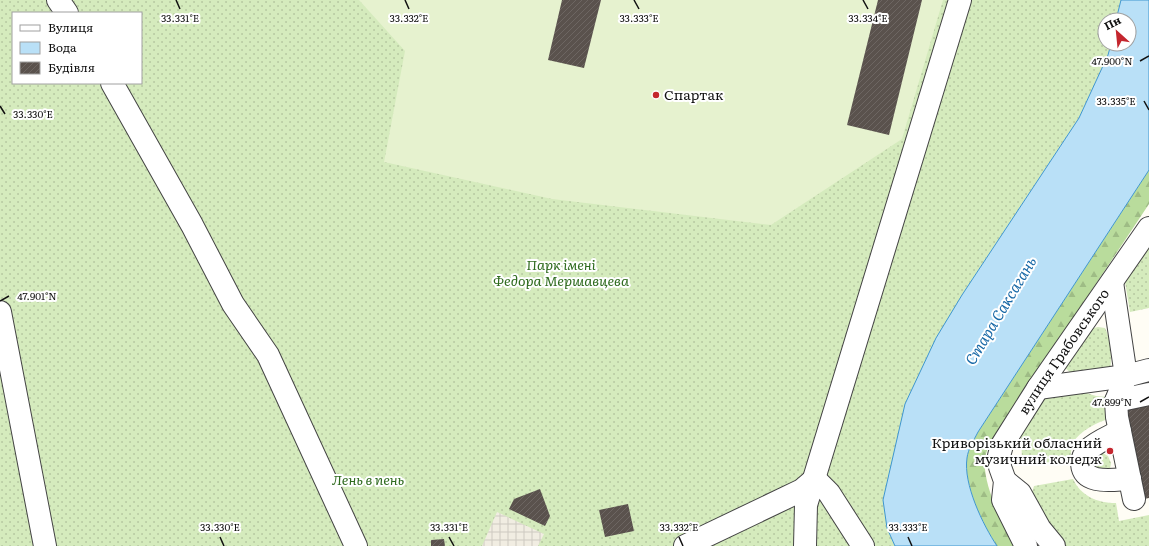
<svg xmlns="http://www.w3.org/2000/svg" width="1149" height="546" font-family="Literata,serif">
	<style>
		.grass { fill: url(#grass-dots); fill-rule: evenodd }
		.forest { fill: url(#forest-firs) }
		.pitch { fill: #e6f2cf }
		.plaza { fill: url(#plaza-grid) }
		.water { fill: #b9e0f7; stroke: #3f96cf }
		.building { fill: url(#building-hatch) }
		.lines { fill: none; stroke-linecap: round; stroke-linejoin: round }
		.minor-casing { stroke: #444; stroke-width: 24 }
		.minor { stroke: #fff; stroke-width: 22 }
		.ticks { fill: none; stroke: #111; stroke-width: 1.5 }
		.poi-dot { fill: #c4262e; stroke: #fff; stroke-width: 1.5 }
		.labels { text-anchor: middle; stroke-width: 4; stroke-linejoin: round; paint-order: stroke }
		.poi-label { font-size: 14px; fill: #111; stroke: #fff; text-anchor: start }
		.park-label { font-size: 14px; font-style: italic; fill: #2f6b1f; stroke: #fff }
		.street-label { font-size: 14px; fill: #111; stroke: #fff }
		.water-label { font-size: 15px; font-style: italic; fill: #1768a6; stroke: #fff }
		.ticks-label { font-size: 10px; text-anchor: middle; fill: #111; stroke: #fff; stroke-width: 4; stroke-linejoin: round; paint-order: stroke }
	</style>
	<defs>
		<pattern id="grass-dots" width="8" height="8" patternUnits="userSpaceOnUse"><rect width="8" height="8" fill="#d5ebbd"/><path d="M2 2h.1M6 6h.1" fill="none" stroke="#b6c8a1" stroke-width="1.8" stroke-linecap="round"/></pattern>
		<pattern id="forest-firs" width="22" height="20" patternUnits="userSpaceOnUse"><rect width="22" height="20" fill="#b9dc9c"/><path d="M5 1l3.5 6h-7zM16 11l3.5 6h-7z" fill="#9ebc85"/></pattern>
		<pattern id="plaza-grid" width="8" height="8" patternUnits="userSpaceOnUse"><rect width="8" height="8" fill="#f1ede2"/><path d="M0 4h8M4 0v8" fill="none" stroke="#cecac1"/></pattern>
		<pattern id="building-hatch" width="6" height="6" patternUnits="userSpaceOnUse"><rect width="6" height="6" fill="#5a524d"/><path d="M-1 1l2-2M0 6l6-6M5 7l2-2" fill="none" stroke="#6d6662"/></pattern>
	</defs>
	<rect width="100%" height="100%" fill="#fffdf5"/>
	<!-- grass -->
	<path class="grass" d="M0,0h1121l-5,20h-11v24h6l-3,11 -29,63 -117,177 -75,233 8,18h-895zM13,13h128v70h-128z
		M1149,243v65l-19,4 -6,-36z
		M1098,327l7,1c6,11 7,30 5,43l-37,4 -11,-10 28,-36z
		M1074,389l22,7 12,1 3,21c-13,4 -31,12 -38,25 -2,4 -2,12 -3,16l-42,7 -6,-5 -1,-29 25,-38z
		M1101,452l7,4 3,7 -1,6 -9,5 -11,-13z
		M1073,479c8,17 24,24 43,24l3,18 30,-6v31h-87l-31,-50 3,-10z"/>
	<!-- forest -->
	<path class="forest" d="M1149,170v34l-159,239c-2,4 -4,10 -5,15 -3,27 18,67 33,88h-21c-14,-21 -34,-62 -30,-88 1,-9 7,-18 11,-26z"/>
	<!-- pitch -->
	<path class="pitch" d="M359,0h584l-41,139 -131,86 -219,-26 -168,-37 21,-111z"/>
	<!-- plaza -->
	<path class="plaza" d="M497,512l47,22 -6,12h-56z"/>
	<!-- water -->
	<path class="water" d="M1121,0h28v170l-171,262c-4,8 -10,17 -11,26 -4,26 16,67 30,88h-102l-8,-18 -4,-28 22,-96 31,-66 26,-43 117,-177 29,-63 3,-11h18v-24h-13z"/>
	<!-- building -->
	<path class="building" d="M562,0h39l-17,68 -36,-8z
		M878,0h44l-33,135 -42,-10z
		M1149,402v96l-5,1 -18,-92z
		M540,489l10,27 -5,10 -36,-17 5,-10z
		M628,504l6,27 -29,6 -6,-27z
		M444,539l1,7h-14v-6z"/>
	<g class="lines">
		<defs>
			<g id="minor">
				<path d="M58,0l9,13"/>
				<path d="M112,83l80,142 41,79 35,51 88,191"/>
				<path d="M1112,282l14,94 -10,25 1,16 17,82"/>
				<path d="M0,312l45,234"/>
				<path d="M1038,388l88,-12 23,-6"/>
				<path d="M1116,401l33,-7"/>
				<path d="M1120,431c-11,6 -24,11 -32,19 -4,4 -6,9 -6,14 2,22 33,15 48,15"/>
				<path d="M1005,481l15,12 20,36 14,17"/>
				<path d="M685,546l117,-56 13,-11 14,14 34,53"/>
				<path d="M805,546l1,-41 154,-505"/>
				<path id="s1" d="M1026,546l-23,-46 2,-19 -5,-14 -1,-11 3,-11 36,-57 111,-160"/>
			</g>
		</defs>
		<!-- minor casing -->
		<use href="#minor" class="minor-casing"/>
		<!-- minor -->
		<use href="#minor" class="minor"/>
	</g>
	<!-- ticks -->
	<path class="ticks" d="M176,0l4,9M405,0l4,9M634,0l5,9M863,0l5,9M1140,61l9,-5M1144,101l5,9M0,106l5,8M0,301l9,-5M1140,402l9,-5M220,537l4,9M449,537l5,9M679,537l4,9M908,537l4,9"/>
	<!-- markers -->
	<g class="poi-dot">
		<circle cx="656" cy="95" r="4"/>
		<circle cx="1110" cy="451" r="4"/>
	</g>
	<g class="labels">
		<!-- poi labels -->
		<g class="poi-label">
			<text x="664" y="100">Спартак</text>
			<text x="1102" y="448" text-anchor="end">Криворізький обласний<tspan x="1102" dy="16">музичний коледж</tspan></text>
		</g>
		<!-- park labels -->
		<g class="park-label">
			<text x="561" y="270">Парк імені<tspan x="561" dy="16">Федора Мершавцева</tspan></text>
			<text x="368" y="485">Лень в пень</text>
		</g>
		<!-- street labels -->
		<g class="street-label">
			<text dy="5" stroke="none"><textPath href="#s1" startOffset="220">вулиця Грабовського</textPath></text>
		</g>
		<!-- water labels -->
		<g class="water-label">
			<text transform="translate(1001 311) rotate(-59)" y="5">Стара Саксагань</text>
		</g>
	</g>
	<g class="ticks-label">
		<text x="180" y="22">33.331°E</text>
		<text x="409" y="22">33.332°E</text>
		<text x="639" y="22">33.333°E</text>
		<text x="868" y="22">33.334°E</text>
		<text x="1112" y="65">47.900°N</text>
		<text x="1116" y="105">33.335°E</text>
		<text x="33" y="118">33.330°E</text>
		<text x="37" y="300">47.901°N</text>
		<text x="1112" y="406">47.899°N</text>
		<text x="220" y="531">33.330°E</text>
		<text x="449" y="531">33.331°E</text>
		<text x="679" y="531">33.332°E</text>
		<text x="908" y="531">33.333°E</text>
	</g>
	<!-- legend -->
	<rect x="12" y="12" width="130" height="72" fill="#ffffff" stroke="#a0a0a0"/>
	<rect x="20" y="25" width="20" height="6" fill="#ffffff" stroke="#a0a0a0"/>
	<text x="48" y="32" font-size="12" fill="#111111">Вулиця</text>
	<rect x="20" y="42" width="20" height="12" fill="#b9e0f7" stroke="#a0a0a0"/>
	<text x="48" y="52" font-size="12" fill="#111111">Вода</text>
	<rect x="20" y="62" width="20" height="12" fill="url(#building-hatch)" stroke="#a0a0a0"/>
	<text x="48" y="72" font-size="12" fill="#111111">Будівля</text>
	<!-- north arrow -->
	<g transform="translate(1117 32) rotate(333)"><circle r="19" fill="#ffffff" stroke="#a0a0a0"/>
	<path d="M0-3L7 15L0 10L-7 15Z" fill="#c4262e"/>
	<text y="-6" font-size="11" font-weight="bold" text-anchor="middle" fill="#111111">Пн</text>
	</g>
</svg>
